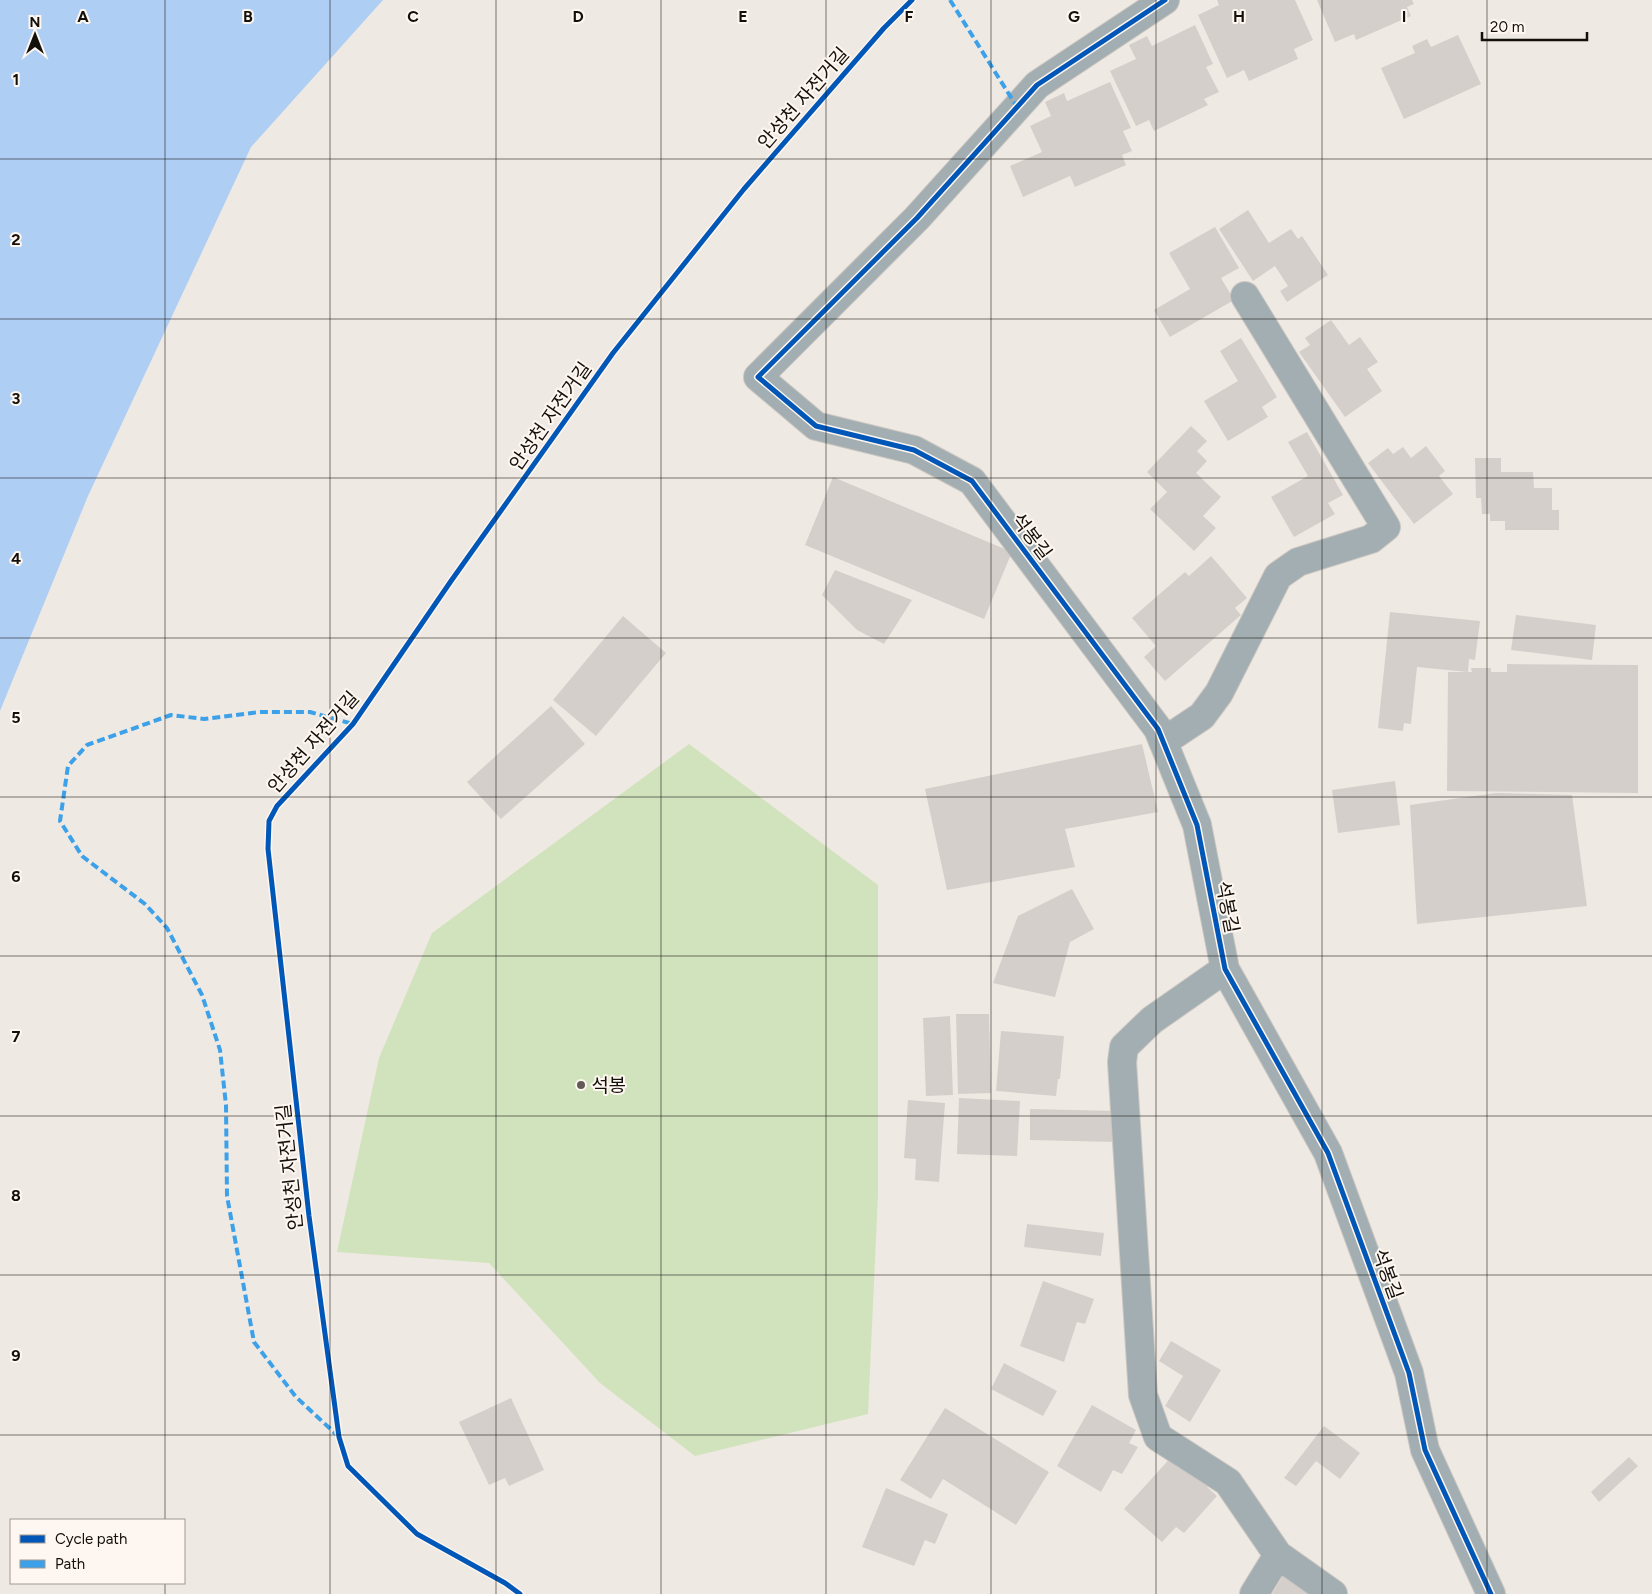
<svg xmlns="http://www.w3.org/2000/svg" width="1652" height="1594" font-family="Figtree,'Noto Sans KR',sans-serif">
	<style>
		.green { fill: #d1e3bc }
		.water { fill: #afcef3 }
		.building { fill: #d5cfcb }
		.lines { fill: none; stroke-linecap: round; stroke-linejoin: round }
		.minor-casing { stroke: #cbc6c1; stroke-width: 30 }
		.minor { stroke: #a2aeb1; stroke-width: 28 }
		.quiet { stroke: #3da1e9; stroke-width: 4; stroke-dasharray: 8 4; stroke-linecap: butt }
		.cycleway-casing { stroke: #fef6f0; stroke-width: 8 }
		.cycleway { stroke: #0057b8; stroke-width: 5 }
		.grid { fill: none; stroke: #130f0b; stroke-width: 1; stroke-opacity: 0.55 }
		.poi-dot { fill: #605b57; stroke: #fef6f0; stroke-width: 2 }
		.labels { text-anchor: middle; stroke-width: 4; stroke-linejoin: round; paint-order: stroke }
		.street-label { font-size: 19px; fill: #130f0b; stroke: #fef6f0 }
		.poi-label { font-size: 19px; fill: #130f0b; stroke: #fef6f0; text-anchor: start }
		.grid-label { font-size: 16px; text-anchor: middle; font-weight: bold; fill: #130f0b; stroke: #fef6f0; stroke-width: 4; stroke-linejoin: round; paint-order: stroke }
	</style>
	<rect width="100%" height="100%" fill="#efe9e3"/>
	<!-- green -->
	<path class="green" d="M689,744l189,141v309l-10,220 -173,42 -95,-73 -111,-120 -152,-11 42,-194 53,-125z"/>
	<!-- water -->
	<path class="water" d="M0,0h383l-132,147 -163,349 -88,215z"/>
	<!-- building -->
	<path class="building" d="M1217,0h78l18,40 -19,9 4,10 -49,22 -5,-11 -17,8 -29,-63 21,-10z
		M1317,0h95l2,4 -7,3 4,9 -55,24 -2,-6 -19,8z
		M1195,25l18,39 -7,3 13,25 -15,7 4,6 -54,26 -5,-11 -13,6 -26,-55 26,-12 -7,-14 18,-9 5,10z
		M1458,35l23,49 -77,35 -23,-51 34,-15 -3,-7 15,-7 4,8z
		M1110,82l21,46 -8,3 9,20 -10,4 4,10 -51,22 -5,-11 -47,21 -13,-31 32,-14 -12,-26 21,-10 -6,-14 19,-9 3,8z
		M1248,210l21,33 22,-14 7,10 4,-3 26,39 -41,27 -7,-11 8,-5 -13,-20 -22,15 -34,-52z
		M1215,227l24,41 -18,10 13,22 -64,37 -16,-27 36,-21 -21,-36z
		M1331,320l18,25 11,-8 18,25 -11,7 15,22 -37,26 -46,-65 11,-7 -5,-7z
		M1241,338l36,59 -15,10 6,10 -40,24 -24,-40 34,-20 -18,-30z
		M1191,426l16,15 -10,10 10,10 -11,12 25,24 -18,19 13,12 -22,23 -44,-42 17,-17 -20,-20z
		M1307,432l36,63 -15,8 7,11 -41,23 -23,-40 37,-21 -20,-34z
		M1426,446l19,25 -6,5 14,18 -39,30 -46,-61 20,-15 5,6 10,-7 8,11z
		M1475,458h26v14h32l1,16h18v22h7v20h-54v-9h-15v-7h-8l-1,-16h-5z
		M833,477l179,75 -28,67 -179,-74z
		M1211,556l36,42 -12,10 6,7 -76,66 -21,-24 12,-11 -24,-28 53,-46 4,4z
		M835,570l77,30 -28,44 -27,-14 -35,-35z
		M1390,612l90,9 -5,39 -6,-1 -1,13 -51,-5 -6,57 -7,-1 -1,8 -25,-3z
		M1516,615l80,10 -4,35 -81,-10z
		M623,616l43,37 -70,83 -43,-36z
		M1507,664l131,1v128l-191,-2 1,-119h24l-1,-4h20v4h16z
		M551,706l34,38 -84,75 -34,-37z
		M1142,744l16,68 -93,17 10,38 -128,23 -22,-101z
		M1395,781l5,44 -62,8 -6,-43z
		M1496,793l76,2 15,111 -170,18 -7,-119z
		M1072,889l22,40 -24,13 -15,55 -62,-14 25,-67z
		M956,1014h33l2,79 -33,1z
		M950,1016l3,79 -27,1 -3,-78z
		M1001,1031l63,5 -4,43h-2l-2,17 -60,-5z
		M959,1098l61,3 -3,55 -60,-2z
		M908,1100l37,3 -6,79 -24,-2 1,-21 -12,-1z
		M1030,1109l86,2 -1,31 -85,-2z
		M1027,1224l77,9 -3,23 -77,-9z
		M1043,1281l51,18 -9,25 -8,-2 -13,40 -44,-16z
		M1171,1341l50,29 -31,52 -25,-16 18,-30 -24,-15z
		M1004,1363l53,28 -14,25 -52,-27z
		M511,1398l33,72 -35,16 -4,-8 -16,7 -30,-63z
		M1092,1405l44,25 -7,13 9,4 -16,27 -9,-4 -12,22 -44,-26z
		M945,1408l104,64 -33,53 -73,-46 -12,20 -31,-19z
		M1324,1426l36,27 -20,26 -24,-18 -20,25 -12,-8z
		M1175,1453l35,31 -3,3 10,9 -33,37 -8,-6 -14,15 -38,-33z
		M1629,1457l9,9 -39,36 -8,-10z
		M886,1488l62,26 -13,30 -10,-4 -11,26 -52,-19z
		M1284,1574l32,20h-44z"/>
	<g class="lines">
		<defs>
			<path id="minor" d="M1165,0l-128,85 -120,133 -159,159 58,49 98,24 58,31 186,248 39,96 28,144 103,184 81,220 16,77 66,144
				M1163,742l39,-26 17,-23 59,-117 20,-14 73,-23 15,-12 -141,-231
				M1225,969l-73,51 -28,27 -2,15 21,333 15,42 70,45 50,73 55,39
				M1254,1594l24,-39"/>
		</defs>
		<!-- minor casing -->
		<use href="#minor" class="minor-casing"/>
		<!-- minor -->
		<use href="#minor" class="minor"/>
		<!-- quiet -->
		<path class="quiet" d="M950,0l67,107
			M339,1437l-43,-40 -42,-55 -27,-146 -1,-91 -6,-55 -18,-55 -35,-67 -22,-24 -63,-48 -22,-35 8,-55 19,-21 84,-30 33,4 55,-7h51l43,12"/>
		<defs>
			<path id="cycleway" d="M1165,0l-128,85 -120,133 -159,159 58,49 98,24 58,31 186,248 39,96 28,144 103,184 81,220 16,77 66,144
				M520,1594l-15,-11 -88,-49 -69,-68 -9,-29 -30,-221 -41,-367 1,-28 8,-15 76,-82 98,-143 162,-228 131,-164 140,-161 28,-28"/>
		</defs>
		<!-- cycleway casing -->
		<use href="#cycleway" class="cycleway-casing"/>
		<!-- cycleway -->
		<use href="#cycleway" class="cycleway"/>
	</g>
	<!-- grid -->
	<path class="grid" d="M165,0v1520M330,0v1594M496,0v1594M661,0v1594M826,0v1594M991,0v1594M1156,0v1594M1322,0v1594M1487,0v1594M0,159h1652M0,319h1652M0,478h1652M0,638h1652M0,797h1652M0,956h1652M0,1116h1652M0,1275h1652M0,1435h1652M165,1583v11"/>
	<!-- markers -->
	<circle class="poi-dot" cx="581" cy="1085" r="5"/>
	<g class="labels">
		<!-- street labels -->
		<g class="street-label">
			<text transform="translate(803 98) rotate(-49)" y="7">안성천 자전거길</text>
			<text transform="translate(550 416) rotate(-55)" y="7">안성천 자전거길</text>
			<text transform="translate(1032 536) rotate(53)" y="7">석봉길</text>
			<text transform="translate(313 742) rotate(-49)" y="7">안성천 자전거길</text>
			<text transform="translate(1228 907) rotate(79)" y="7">석봉길</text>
			<text transform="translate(289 1167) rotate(-96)" y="7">안성천 자전거길</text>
			<text transform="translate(1388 1274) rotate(70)" y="7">석봉길</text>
		</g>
		<!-- poi labels -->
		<g class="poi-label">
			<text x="591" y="1092">석봉</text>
		</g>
	</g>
	<g class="grid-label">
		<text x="83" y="22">A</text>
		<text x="248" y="22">B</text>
		<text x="413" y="22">C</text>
		<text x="578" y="22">D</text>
		<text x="743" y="22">E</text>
		<text x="909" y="22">F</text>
		<text x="1074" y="22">G</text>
		<text x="1239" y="22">H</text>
		<text x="1404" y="22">I</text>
		<text x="16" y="85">1</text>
		<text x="16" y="245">2</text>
		<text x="16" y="404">3</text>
		<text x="16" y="564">4</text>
		<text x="16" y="723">5</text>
		<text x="16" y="882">6</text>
		<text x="16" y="1042">7</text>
		<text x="16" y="1201">8</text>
		<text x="16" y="1361">9</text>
	</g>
	<!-- legend -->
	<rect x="10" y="1519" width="175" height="65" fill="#fef6f0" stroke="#a09a94"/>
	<rect x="20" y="1535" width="25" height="8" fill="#0057b8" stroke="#a09a94"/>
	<text x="55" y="1544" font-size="15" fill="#130f0b">Cycle path</text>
	<rect x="20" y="1560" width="25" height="8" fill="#3da1e9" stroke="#a09a94"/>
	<text x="55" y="1569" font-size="15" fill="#130f0b">Path</text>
	<!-- north arrow -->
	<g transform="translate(35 35)" stroke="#fef6f0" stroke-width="4" paint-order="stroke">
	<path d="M0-4L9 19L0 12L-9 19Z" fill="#130f0b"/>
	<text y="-8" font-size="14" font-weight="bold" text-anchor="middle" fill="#130f0b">N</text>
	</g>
	<!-- scale -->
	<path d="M1482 32v8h105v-8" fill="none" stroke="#130f0b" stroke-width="2.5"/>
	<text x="1490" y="32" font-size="15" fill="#130f0b" stroke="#fef6f0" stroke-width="4" paint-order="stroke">20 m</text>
</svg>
